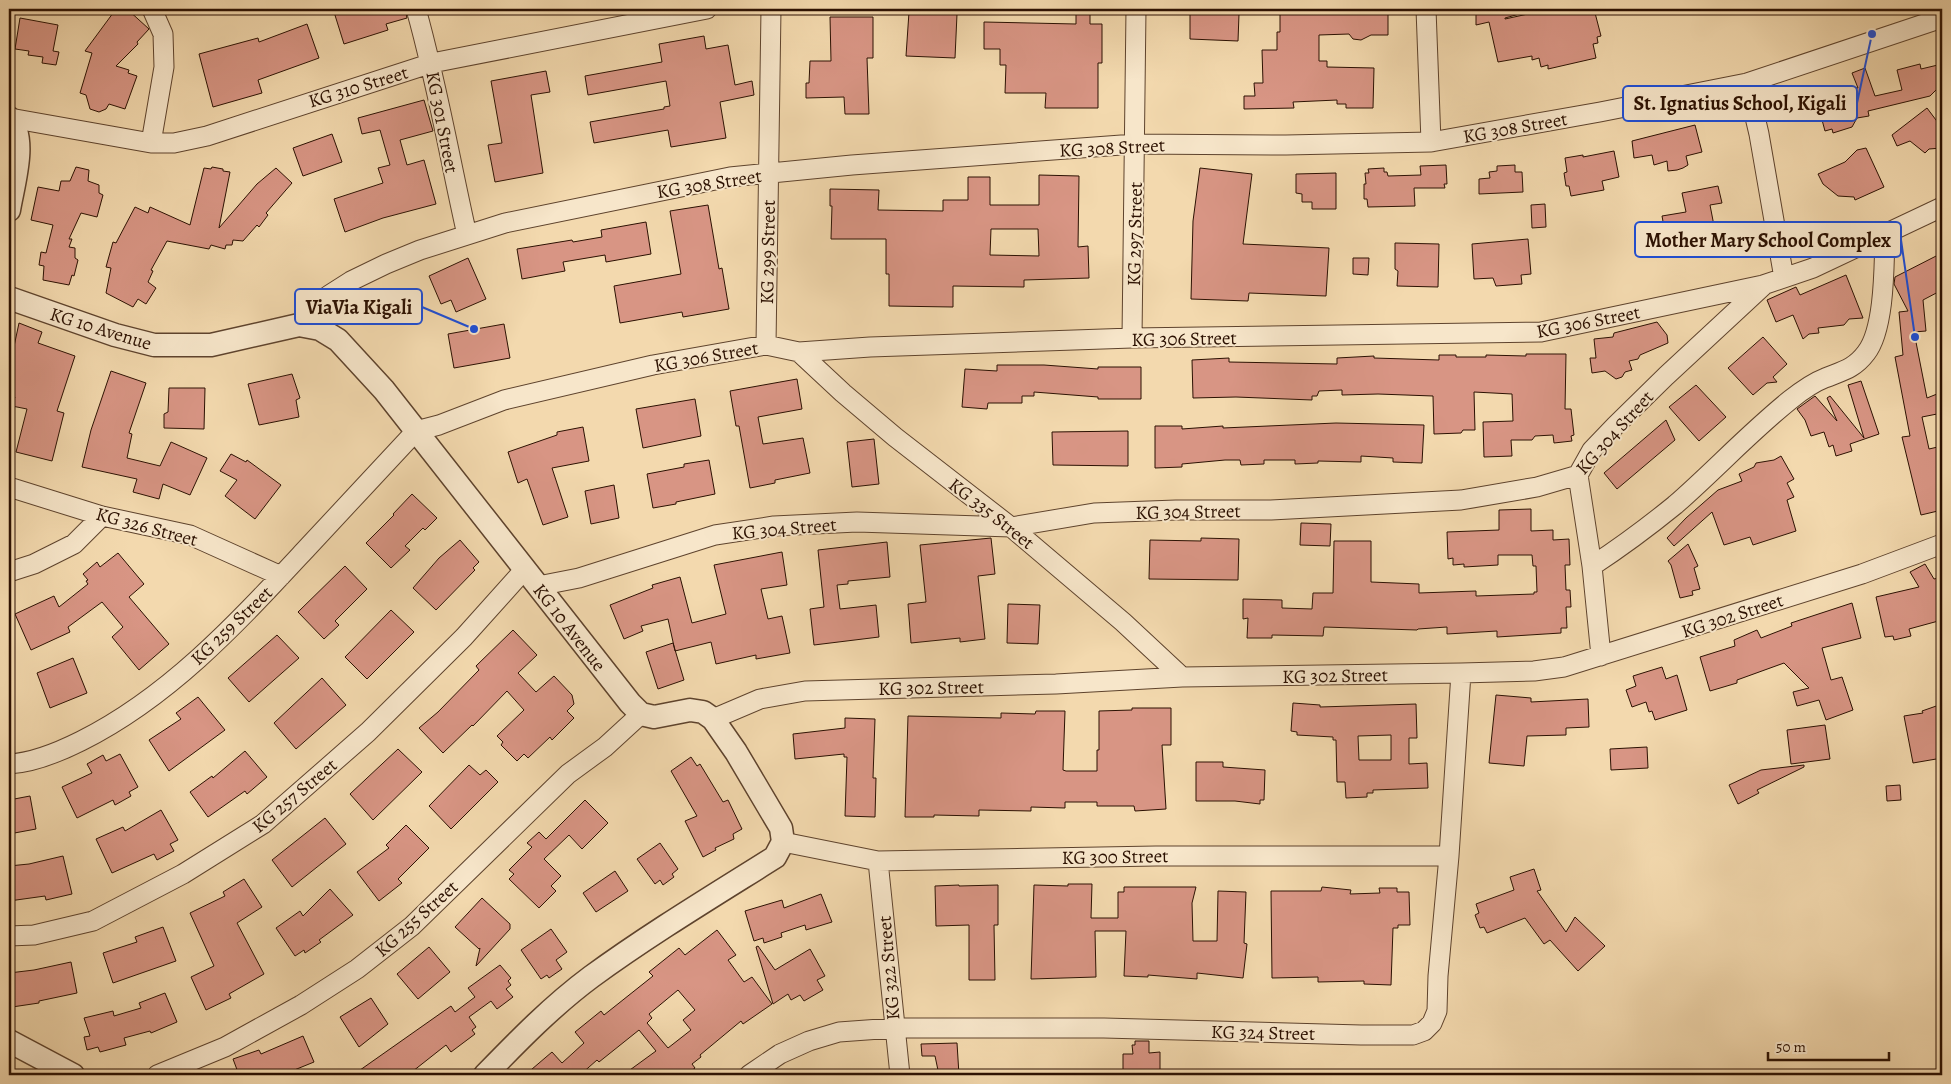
<svg xmlns="http://www.w3.org/2000/svg" width="1951" height="1084" font-family="Alegreya,serif">
	<style>
		.building { fill: #d89584; stroke: #2c1102; fill-rule: evenodd }
		.lines { fill: none; stroke-linecap: round; stroke-linejoin: round }
		.minor-casing { stroke: #5e432d; stroke-width: 21 }
		.tertiary-casing { stroke: #5e432d; stroke-width: 25 }
		.minor { stroke: #f7e6ca; stroke-width: 19 }
		.tertiary { stroke: #f7e6ca; stroke-width: 22 }
		.labels { text-anchor: middle; stroke-width: 4; stroke-linejoin: round; paint-order: stroke }
		.street-label { font-size: 19px; fill: #2c1102; stroke: #f7e6ca }
		.leader { fill: none; stroke: #1d4ed8; stroke-width: 2 }
		.callout-dot { fill: #1d4ed8; stroke: #f7e6ca; stroke-width: 2 }
		.callout { fill: #f7e6ca; stroke: #1d4ed8; stroke-width: 2 }
		.callout-label { font-size: 20px; text-anchor: middle; font-weight: bold; fill: #2c1102 }
	</style>
	<rect width="100%" height="100%" fill="#f3d9ae"/>
	<filter id="stains"><feTurbulence type="fractalNoise" baseFrequency=".004" numOctaves="4"/><feColorMatrix values="0 0 0 0 .2 0 0 0 0 .09 0 0 0 0 .02 0 0 0 .5 -.17"/></filter>
	<radialGradient id="worn" r=".72"><stop offset=".6" stop-color="#630" stop-opacity="0"/><stop offset="1" stop-color="#630" stop-opacity=".3"/></radialGradient>
	<!-- building -->
	<path class="building" d="M116,9h11l22,20 -12,13 1,2 -22,22 13,4 -1,3 9,3 -12,33 -16,-5 -3,5 -7,3 -9,-3 -4,-14 -6,-2 12,-40 -7,-2z
		M345,9h60l2,9 -21,6 2,6 -44,14 -10,-32z
		M1197,9h36v5h6l-1,27 -48,-2v-27h7z
		M1280,9h108v26h-17l-10,5 -8,-1 -4,-5 -30,1v26h8v6l47,1 -1,40h-27v-4h-9v-4l-44,2 1,6 -50,1v-13h11l-1,-13h9l-1,-33h15v-18h3z
		M1476,9h46l1,4 -18,5v1l32,-7 -1,-3h13v3l13,-3h32l7,27 -4,1 1,6 -5,1 3,14 -48,11v-4l-7,2 -2,-9 -7,2v-4l-34,6 -9,-40 -13,3z
		M1076,10h14v14h12v39h-4v45h-53l1,-15h-41l1,-28h-6v-16h-16v-27l92,2z
		M909,12l48,2 -2,44 -49,-2z
		M830,17h43v41h-6l2,56h-24l-1,-17 -38,1v-15h3l1,-22h21z
		M20,18l38,7 -5,26 6,1 -3,13 -14,-2 1,-6 -15,-2 1,-4 -14,-2z
		M307,24l12,34 -61,22 4,13 -49,14 -14,-53 59,-16 1,4z
		M704,36l2,13 22,-4 7,40 17,-4 2,14 -34,7 6,36 -55,9 -3,-17 -74,13 -4,-21 74,-13v-2l6,-1 -4,-25 -78,14 -3,-19 77,-14 -3,-18z
		M1920,64l1,5 21,-5v24l-5,1 -7,7 -62,15 1,5 -12,2 -5,9 -19,6 -1,-4 -7,2 -7,-26 -14,4 -4,-13 34,-9 24,1 -6,-15 13,-5 10,28 27,-6 -5,-20z
		M546,71l4,21 -19,3 12,78 -48,9 -7,-37 14,-2 -11,-62z
		M424,100l9,31 -33,9 7,25 17,-5 12,44 -53,14 -38,14 -11,-33 49,-16 -5,-15 12,-3 -10,-35 -18,4 -4,-16z
		M1927,108l15,20v20l-13,1 -4,4 -15,-12 -13,5 -5,-11z
		M1695,125l7,27 -16,4 2,9 -5,3 -6,2 -9,1 -1,-10 -13,4 -2,-10 -18,3 -2,-17z
		M332,134l10,28 -39,14 -10,-28z
		M1866,148l18,39 -29,13 -1,-3 -16,-1 -15,-12 -5,-10 27,-12 12,-12z
		M1614,151l5,26 -17,4 2,9 -33,6 -2,-10h-3l-2,-13 3,-1 -2,-14 18,-3v2z
		M1446,165l1,19h-3l1,4h-31l1,18 -47,1 -1,-8h-3v-15h2l-1,-11h4l-1,-4 16,-1v4h3l1,4 33,-1 -1,-9z
		M1515,165v7h7l1,20 -44,2v-15l11,-1 -1,-6 8,-1v-5z
		M76,167l13,3 -1,11 11,4v8l4,2 -6,22 -16,-4 -12,26h3l-3,8 6,1v10l3,2 -4,16 -2,-1 -3,10 -26,-5 1,-14 -5,-1 2,-13 5,1 7,-28 -22,-5 7,-33 21,4 2,-10h9z
		M212,167l11,2v2l7,1 -11,56 38,-44 19,-16 16,15 -26,30 2,2 -9,12 -2,-2 -14,16 -10,-1 -1,5h-6l-1,4 -14,-4 -2,4 -42,-8 -16,29 2,1 -5,11 8,6 -10,16 -8,-5 -5,8 -27,-14 5,-25 -5,-1 7,-25 3,1 19,-36 13,6 2,-6 40,18 14,-57 7,1z
		M1200,168l52,6 -9,70 86,4 -3,48 -77,-3 -1,8 -57,-2 2,-78z
		M1336,173v36h-24v-7h-10v-8l-6,-1v-19z
		M1039,175l40,1 -1,71 10,-1 1,32 -65,2v7l-71,-1v21l-64,-1v-32h-3v-35h-55l1,-33h-2v-17l49,1 -1,20 65,1v-11h25v-23h22v28h49zM991,229h47l1,27 -49,-1z
		M1718,186l4,17 -12,2 6,31 -17,3 2,9 -6,5 -7,2 -6,-3 -13,2 -7,-38 24,-4 -4,-19z
		M1545,204l1,23 -14,1 -1,-23z
		M708,205l11,64 3,-1 7,41 -46,8 -1,-5 -62,11 -6,-37 67,-12 -11,-63z
		M646,222l5,32 -45,8 -1,-7 -42,7 2,9 -43,8 -5,-30 55,-9 1,2 29,-5 -1,-7z
		M1528,239l3,35 -10,1 1,9 -26,2 -3,-8 -19,1 -2,-35z
		M1395,243l44,1 -1,43 -41,-1 1,-15 -3,-2z
		M1942,253v37l-19,10 3,31 -12,1 13,66 15,-6v21l-20,4 7,32 13,-3v64l-21,5 -19,-78 8,-1 -15,-79 8,-2 -4,-43 9,-1 -14,-27 1,-7z
		M468,258l18,41 -30,13 -5,-12 -10,4 -12,-28z
		M1353,258h16l-1,17 -15,-1z
		M1846,275l17,43 -14,1 -5,6 -26,3 1,5 -10,1 -6,5 -10,-24 -17,7 -9,-22 29,-13 4,8z
		M1657,322l10,13 1,8 -28,12 -2,4 -9,2 3,9 -7,2 -3,5 -6,2 -11,-8 -13,2 -2,-15h6l-2,-19 19,-2 1,-4z
		M19,323l23,9 -4,11 37,13 -18,55 7,2 -12,48 -36,-9 11,-43 -15,-3 3,-9 -6,-2v-25z
		M504,324l6,34 -56,10 -6,-34z
		M1763,337l24,27 -14,13 4,5 -10,1 -14,12 -25,-27z
		M1526,354h40l-1,55h6l3,26 -3,1 1,5 -18,2 -1,-8 -18,1 -3,4h-21l1,16 -28,1 -1,-35 30,-1 -1,-27 -38,-2 1,38h-12l-2,3 -27,1 -1,-38 -55,-2 -36,1v-5l-23,1 -2,5h-5v4l-76,-3 -43,1 -1,-38 37,-2v4l108,2v-6l37,-2v2l65,2v-5h17v2h30v-2l40,1z
		M997,365h47l54,4v-2h43v32h-43v-2l-64,-5v4h-12v7h-34l-1,6 -25,-2 3,-38 32,2z
		M111,371l35,12 -17,50 3,1 -5,24 33,8 11,-24 36,16 -17,37 -27,-11 -4,15 -26,-7 4,-13 -55,-12 9,-37z
		M292,374l8,24 -4,2 3,17 -40,8 -11,-41z
		M797,379l5,30 -44,8 5,27 40,-6 7,35 -35,7v3l-25,5 -11,-62h-3l-6,-35z
		M1861,381l18,53 -29,10 2,7 -16,5 -3,-11 -4,2 -5,-15 -13,4 -6,-16 -8,-11 18,-13 22,25 -10,-23 3,-2 34,42 -16,-53z
		M1696,385l30,32 -27,24 -30,-34z
		M169,388h36l-1,41 -40,-1v-14l4,-2z
		M695,399l6,37 -58,12 -7,-39z
		M1666,420l9,20 -58,49 -13,-16z
		M1336,423l88,2 -2,38 -29,-1v-4l-32,-2v6l-43,-1v2l-23,1v-4h-31v4l-23,1 -1,-5h-15l-43,4v3l-27,1v-42h27v3l41,-3v2z
		M583,427l6,34 -37,7 16,49 -25,8 -16,-46 -9,4 -10,-31 49,-17v-3z
		M1128,431v35l-75,-1 -1,-33z
		M874,439l5,45 -27,3 -5,-45z
		M231,454l15,8 1,-2 34,25 -26,34 -30,-23 12,-16 -17,-9z
		M1781,456l13,23 -7,4 7,14 -7,3 9,31 -43,14 -3,-8 -26,8 -12,-33 -38,34 -7,-8 19,-20 32,-28 24,-9 -3,-7 15,-7 2,-4 18,-3z
		M709,460l6,34 -39,8v2l-23,4 -6,-34 37,-7v-3z
		M614,485l5,33 -28,6 -6,-33z
		M412,494l25,24 -12,12 -2,-2 -18,18 5,4 -19,18 -25,-25 28,-28 -1,-1z
		M1531,509v22l22,-1v10l16,-1 1,26h-5l1,25h4l1,17h-5l1,21h-6v5l-64,4v-6l-50,3v-7l-29,2 -1,1 -93,-3 -1,9 -51,-1v3h-25l1,-20 -5,1v-20l39,1v8l30,1 1,-16h20l1,-52h37v41l48,2v9l57,-2v5l58,-2v-2h3l-1,-26h-3l-1,-11h-34v10l-34,2v-3l-11,1v-7l-5,1 -1,-27 52,-2v-20z
		M1301,523l30,1 -1,22 -30,-1z
		M991,538l4,36 -17,2 7,63 -25,3v-4l-49,5 -3,-39 18,-2 -6,-57z
		M1201,538l38,1 -1,41 -89,-1 1,-39 51,1z
		M460,540l19,22 -6,6 2,2 -39,40 -23,-22 26,-30z
		M887,542l3,35 -42,4v3l-11,1 3,24 36,-4 3,32 -65,8 -4,-36 14,-2 -6,-57z
		M1688,544l10,22 -4,2 6,21 -8,2 1,4 -13,3 -9,-33 -3,-4z
		M782,552l5,33 -26,4 7,30 14,-3 8,37 -34,6v-4l-40,9 -5,-22 -36,9 -7,-32 -27,7 2,5 -19,8 -14,-34 43,-17 -1,-3 28,-8 12,46 34,-9 -12,-49z
		M118,553l26,31 -15,13 40,47 -30,26 -27,-33 11,-10 -21,-25 -34,25 2,5 -39,18 -16,-36 39,-18 5,11 29,-23 -2,-3 2,-1 -5,-6 14,-12 3,5z
		M1925,564l9,15 8,-2v43l-33,9 2,7 -17,4 -1,-4 -8,1 -9,-40 43,-10 -9,-15z
		M345,566l22,23 -32,32 4,4 -15,14 -26,-27z
		M1852,603l9,35 -39,10 9,32 11,-3 11,33 -27,10 -7,-20 -22,6 -4,-14 16,-4 -25,-25 -47,17v3l-27,8 -10,-34 35,-11 -1,-6 23,-10 4,8 31,-12 -1,-3z
		M1008,604l32,1 -2,39 -31,-1z
		M391,610l23,22 -47,47 -22,-22z
		M513,630l24,25 -19,18 18,19 18,-16 18,19 2,9 -7,7 7,7 -22,22 -2,-3 -22,21 -4,-4 -7,7 -16,-16 2,-3 -6,-6 27,-26 -17,-19 -34,35 -1,-1 -29,28 -24,-25 19,-16 41,-42 -3,-4z
		M277,635l22,23 -50,44 -21,-24z
		M673,643l11,37 -26,9 -12,-37z
		M73,658l14,35 -37,15 -13,-35z
		M1662,667l4,12 11,-4 10,35 -32,10 -3,-9 -3,1 -3,-10 -14,5 -6,-17 10,-4 -3,-10z
		M322,678l24,27 -50,44 -22,-26z
		M1496,695l35,3v4l57,-3 1,28 -23,1v7l-39,1 -3,30 -35,-3z
		M198,697l27,33 -56,41 -20,-31 32,-21 -5,-6z
		M1293,703l27,2v2l96,-3 1,34h-8v26l18,-1 1,25 -55,2v3h-6v4l-21,1 -1,-16h-8l-1,-42h-3v-3l-36,-2v-3l-6,-1zM1391,735v25h-32l-1,-24z
		M1942,704v54l-29,5 -9,-47 19,-3 -1,-2z
		M1132,708h39v37h-9l4,64 -31,2 -1,-5h-37v-4h-32v6l-34,-1v4l-52,-1v6l-45,-1v2h-29l3,-101 93,2v-5l34,1 1,-3h29l-2,59 3,1h31v-21h2v-39l33,-1z
		M845,718l30,1 -2,59h3l-1,39 -30,-1 2,-59h-3v-3l-49,5 -2,-25 52,-6z
		M1825,725l5,34 -39,5 -4,-34z
		M1647,747l1,21 -37,2 -1,-21z
		M398,749l24,23 -49,48 -23,-26z
		M245,751l22,26 -20,17 -2,-3 -37,26 -18,-25 22,-16 1,2z
		M120,754l18,33 -9,5 2,4 -16,9 -2,-5 -36,18 -15,-31 30,-14 -5,-9 16,-9 3,6z
		M691,757l6,9 3,-2 23,38 5,-2 14,29 -9,5 1,5 -19,9 1,2 -13,7 -18,-36 12,-5 -26,-45z
		M1196,762h27v5l42,3 -1,30h-4v4l-25,-3h-39z
		M469,765l11,10 6,-5 12,12 -47,47 -22,-23z
		M1804,765v2l-47,23 2,3 -21,11 -9,-19 32,-15z
		M1900,785l1,15 -14,1 -1,-15z
		M30,796l6,33 -27,5v-34z
		M585,800l23,23 -26,26 -13,-14 -25,24 17,17 -10,10 5,5 -17,17 -30,-29 5,-5 -5,-4 23,-23 -5,-4 12,-11 7,7z
		M161,810l17,30 -8,4 4,7 -17,9 -3,-6 -42,19 -16,-34 27,-12 2,4z
		M325,818l21,26 -54,43 -20,-27z
		M406,825l23,23 -31,31 4,4 -23,18 -22,-29 32,-24 -3,-3z
		M660,843l18,26 -6,5 2,3 -11,8 -3,-5 -5,4 -18,-25z
		M63,856l9,38 -26,6 -1,-4 -36,5v-35l20,-2z
		M1534,869l7,21 -4,1 29,41 9,-15 30,29 -27,25 -28,-31 -6,4 -19,-26 -38,15 -3,-6 -4,1 -5,-13 4,-2 -3,-9 38,-14 -4,-13z
		M615,871l13,20 -32,21 -13,-19z
		M244,879l18,28 -25,16 27,51 -35,20 2,4 -25,12 -15,-33 23,-11 -24,-53 35,-17 -2,-4z
		M1068,884h24l-1,34h27v-26h6v-5h72l-4,16 1,38h24l1,-50 28,1 -2,51 3,1 -4,34 -46,-5v6l-49,-4v2l-24,-1 2,-45h-31l1,46 -65,2 3,-94 34,1z
		M959,885v1l39,-1v40h-4l1,55h-26v-55l-33,1 -1,-40z
		M1322,887l29,3 -1,4 30,-1 -1,-5h18v4h12l1,33h-12v3h-5l-2,57 -27,-1v-3l-46,1v-5l-46,1 -1,-87h50z
		M330,889l23,26 -34,25 2,2 -16,11 -1,-3 -9,6 -19,-28 24,-17 3,5z
		M821,894l11,28 -26,8 -1,-5 -24,8 1,4 -18,6 -1,-5 -9,3 -9,-30 37,-11 2,8z
		M482,898l28,26v5l-34,37 4,-18 -1,1 -24,-22z
		M163,927l13,34 -63,22 -10,-30 34,-11 -2,-5z
		M551,929l16,23 -11,8 6,9 -13,9 -2,-3 -6,4 -20,-29z
		M717,930l19,25 -8,5 16,22 8,-5 20,27 -29,20 -2,-3 -41,34 1,2 -9,7 3,4 -9,7h-63l33,-24 -17,-21 -40,32 -2,-2 -17,15h-55l27,-23 10,11 22,-20 -9,-11 26,-21 3,4 49,-39 -4,-4 30,-24 6,7zM678,990l17,20 -12,10 8,10 -23,18 -21,-25 5,-5 -3,-4z
		M758,946l17,24 35,-21 15,27 -8,4 6,10 -19,11 -4,-6 -9,5 -3,-6 -15,10 -17,-57z
		M429,947l21,25 -32,27 -21,-25z
		M71,962l6,31 -38,8v2l-27,4 -3,-34 25,-3z
		M500,965l11,13 -3,3 3,4 -5,4 7,8 -16,12 -6,-8 -22,16 7,10 -4,3 3,4 -24,18 -5,-7 -38,30h-55l98,-69 4,6 20,-15 -7,-9z
		M165,993l12,29 -26,11 -1,-2 -26,7 2,7 -26,7 -2,-5 -11,3 -3,-13 6,-1 -6,-18 29,-7 1,5 27,-8 -2,-5z
		M371,998l17,26 -29,23 -19,-30z
		M303,1036l11,26 -32,13h-43l-6,-16 26,-9 2,4z
		M1135,1041h14v12l11,-1v23h-19v-3l-18,1v-19h10l-1,-9h3z
		M957,1043l2,32h-20l-4,-19h-13l-1,-12z"/>
	<g class="lines">
		<defs>
			<path id="minor" d="M416,9c21,74 34,151 51,226
				M1426,9l5,133
				M1747,83l12,51 25,144
				M10,118l141,25h23l33,-7 225,-73 275,-54
				M151,143l13,-76 -1,-33 -11,-25
				M299,325l30,-30 22,-14 35,-17 34,-14 85,-27 225,-46 122,-12 283,-21 151,1 145,-3 169,-30 147,-29 195,-65
				M1132,338l4,-329
				M766,345l5,-336
				M799,352l44,41 52,44 116,90 112,95 59,55
				M1578,475l14,91 9,90
				M9,487l93,29 88,19 91,41
				M1592,566c29,-19 56,-39 83,-61 39,-34 74,-72 115,-105 10,-8 22,-17 35,-22 17,-7 29,-9 41,-25 19,-24 18,-88 19,-119
				M9,572l25,-8 40,-20 28,-28
				M538,586l41,-8 136,-43 59,-9 83,-4 154,5 83,-14 82,-3h95l190,-10 76,-13 41,-12 14,-25 23,-24 51,-50 97,-90
				M713,719l47,-20 45,-8 251,-7 126,-7 279,-4 73,-2 30,-4 298,-93 80,-30
				M9,764c24,-1 50,-12 72,-23 90,-45 158,-120 226,-193 36,-39 73,-78 109,-117l23,-6 65,-25 149,-35 113,-20 33,7 71,-5 262,-9 409,-6 222,-47 50,-17 129,-61
				M783,842l95,19 278,-5h293
				M878,861l22,214
				M9,936l25,-1 59,-14 90,-47 80,-50 105,-92 96,-95 61,-68
				M157,1075l68,-28 76,-42 56,-36 55,-43 156,-152 37,-27 36,-33
				M749,1075l31,-21 29,-13 30,-9 55,-4h210l257,7h52l11,-4 8,-8 5,-12 1,-35 11,-120 12,-183"/>
			<path id="tertiary" d="M9,118c19,20 4,67 0,92
				M9,298l106,37 39,10h57l88,-20 21,4 18,11 46,50 246,313 11,11 13,3 36,-7 13,2 10,7 23,33 45,76 2,14 -8,15c-62,39 -125,77 -184,120 -39,29 -73,64 -106,98
				M9,1041l64,34"/>
		</defs>
		<!-- minor casing -->
		<use href="#minor" class="minor-casing"/>
		<!-- tertiary casing -->
		<use href="#tertiary" class="tertiary-casing"/>
		<!-- minor -->
		<use href="#minor" class="minor"/>
		<!-- tertiary -->
		<use href="#tertiary" class="tertiary"/>
	</g>
	<g class="labels">
		<!-- street labels -->
		<g class="street-label">
			<text transform="translate(358 86) rotate(-17)" y="7">KG 310 Street</text>
			<text transform="translate(443 122) rotate(79)" y="7">KG 301 Street</text>
			<text transform="translate(1515 127) rotate(-10)" y="7">KG 308 Street</text>
			<text transform="translate(1112 147) rotate(-3)" y="7">KG 308 Street</text>
			<text transform="translate(709 183) rotate(-9)" y="7">KG 308 Street</text>
			<text transform="translate(1134 234) rotate(-89)" y="7">KG 297 Street</text>
			<text transform="translate(767 252) rotate(-89)" y="7">KG 299 Street</text>
			<text transform="translate(1588 321) rotate(-11)" y="7">KG 306 Street</text>
			<text transform="translate(101 328) rotate(17)" y="7">KG 10 Avenue</text>
			<text transform="translate(1184 338) rotate(-1)" y="7">KG 306 Street</text>
			<text transform="translate(706 356) rotate(-10)" y="7">KG 306 Street</text>
			<text transform="translate(1614 432) rotate(-48)" y="7">KG 304 Street</text>
			<text transform="translate(1188 511) rotate(-1)" y="7">KG 304 Street</text>
			<text transform="translate(992 513) rotate(38)" y="7">KG 335 Street</text>
			<text transform="translate(147 526) rotate(15)" y="7">KG 326 Street</text>
			<text transform="translate(784 528) rotate(-5)" y="7">KG 304 Street</text>
			<text transform="translate(1732 615) rotate(-18)" y="7">KG 302 Street</text>
			<text transform="translate(231 625) rotate(-44)" y="7">KG 259 Street</text>
			<text transform="translate(570 627) rotate(52)" y="7">KG 10 Avenue</text>
			<text transform="translate(1335 675) rotate(-1)" y="7">KG 302 Street</text>
			<text transform="translate(931 687) rotate(-1)" y="7">KG 302 Street</text>
			<text transform="translate(294 795) rotate(-40)" y="7">KG 257 Street</text>
			<text transform="translate(1115 856) rotate(-1)" y="7">KG 300 Street</text>
			<text transform="translate(416 918) rotate(-42)" y="7">KG 255 Street</text>
			<text transform="translate(888 968) rotate(-95)" y="7">KG 322 Street</text>
			<text transform="translate(1263 1032) rotate(1)" y="7">KG 324 Street</text>
		</g>
	</g>
	<!-- callouts -->
	<path class="leader" d="M1872 34L1857 103M1915 337L1901 240M474 329L422 307"/>
	<g class="callout-dot">
		<circle cx="1872" cy="34" r="5"/>
		<circle cx="1915" cy="337" r="5"/>
		<circle cx="474" cy="329" r="5"/>
	</g>
	<g class="callout">
		<rect x="1623" y="86" width="234" height="35" rx="5"/>
		<rect x="1635" y="222" width="266" height="35" rx="5"/>
		<rect x="295" y="289" width="127" height="35" rx="5"/>
	</g>
	<g class="callout-label">
		<text x="1740" y="110">St. Ignatius School, Kigali</text>
		<text x="1768" y="247">Mother Mary School Complex</text>
		<text x="359" y="314">ViaVia Kigali</text>
	</g>
	<!-- margin -->
	<rect width="1951" height="1084" fill="none" stroke="#f3d9ae" stroke-width="30"/>
	<rect x="10" y="10" width="1931" height="1064" fill="none" stroke="#2c1102" stroke-width="2.5"/>
	<rect x="15" y="15" width="1921" height="1054" fill="none" stroke="#2c1102"/>
	<!-- scale -->
	<path d="M1768 1052v8h121v-8" fill="none" stroke="#2c1102" stroke-width="2.5"/>
	<text x="1776" y="1052" font-size="15" fill="#2c1102" stroke="#f7e6ca" stroke-width="4" paint-order="stroke">50 m</text>
	<rect width="100%" height="100%" filter="url(#stains)"/>
	<rect width="100%" height="100%" fill="url(#worn)"/>
</svg>
